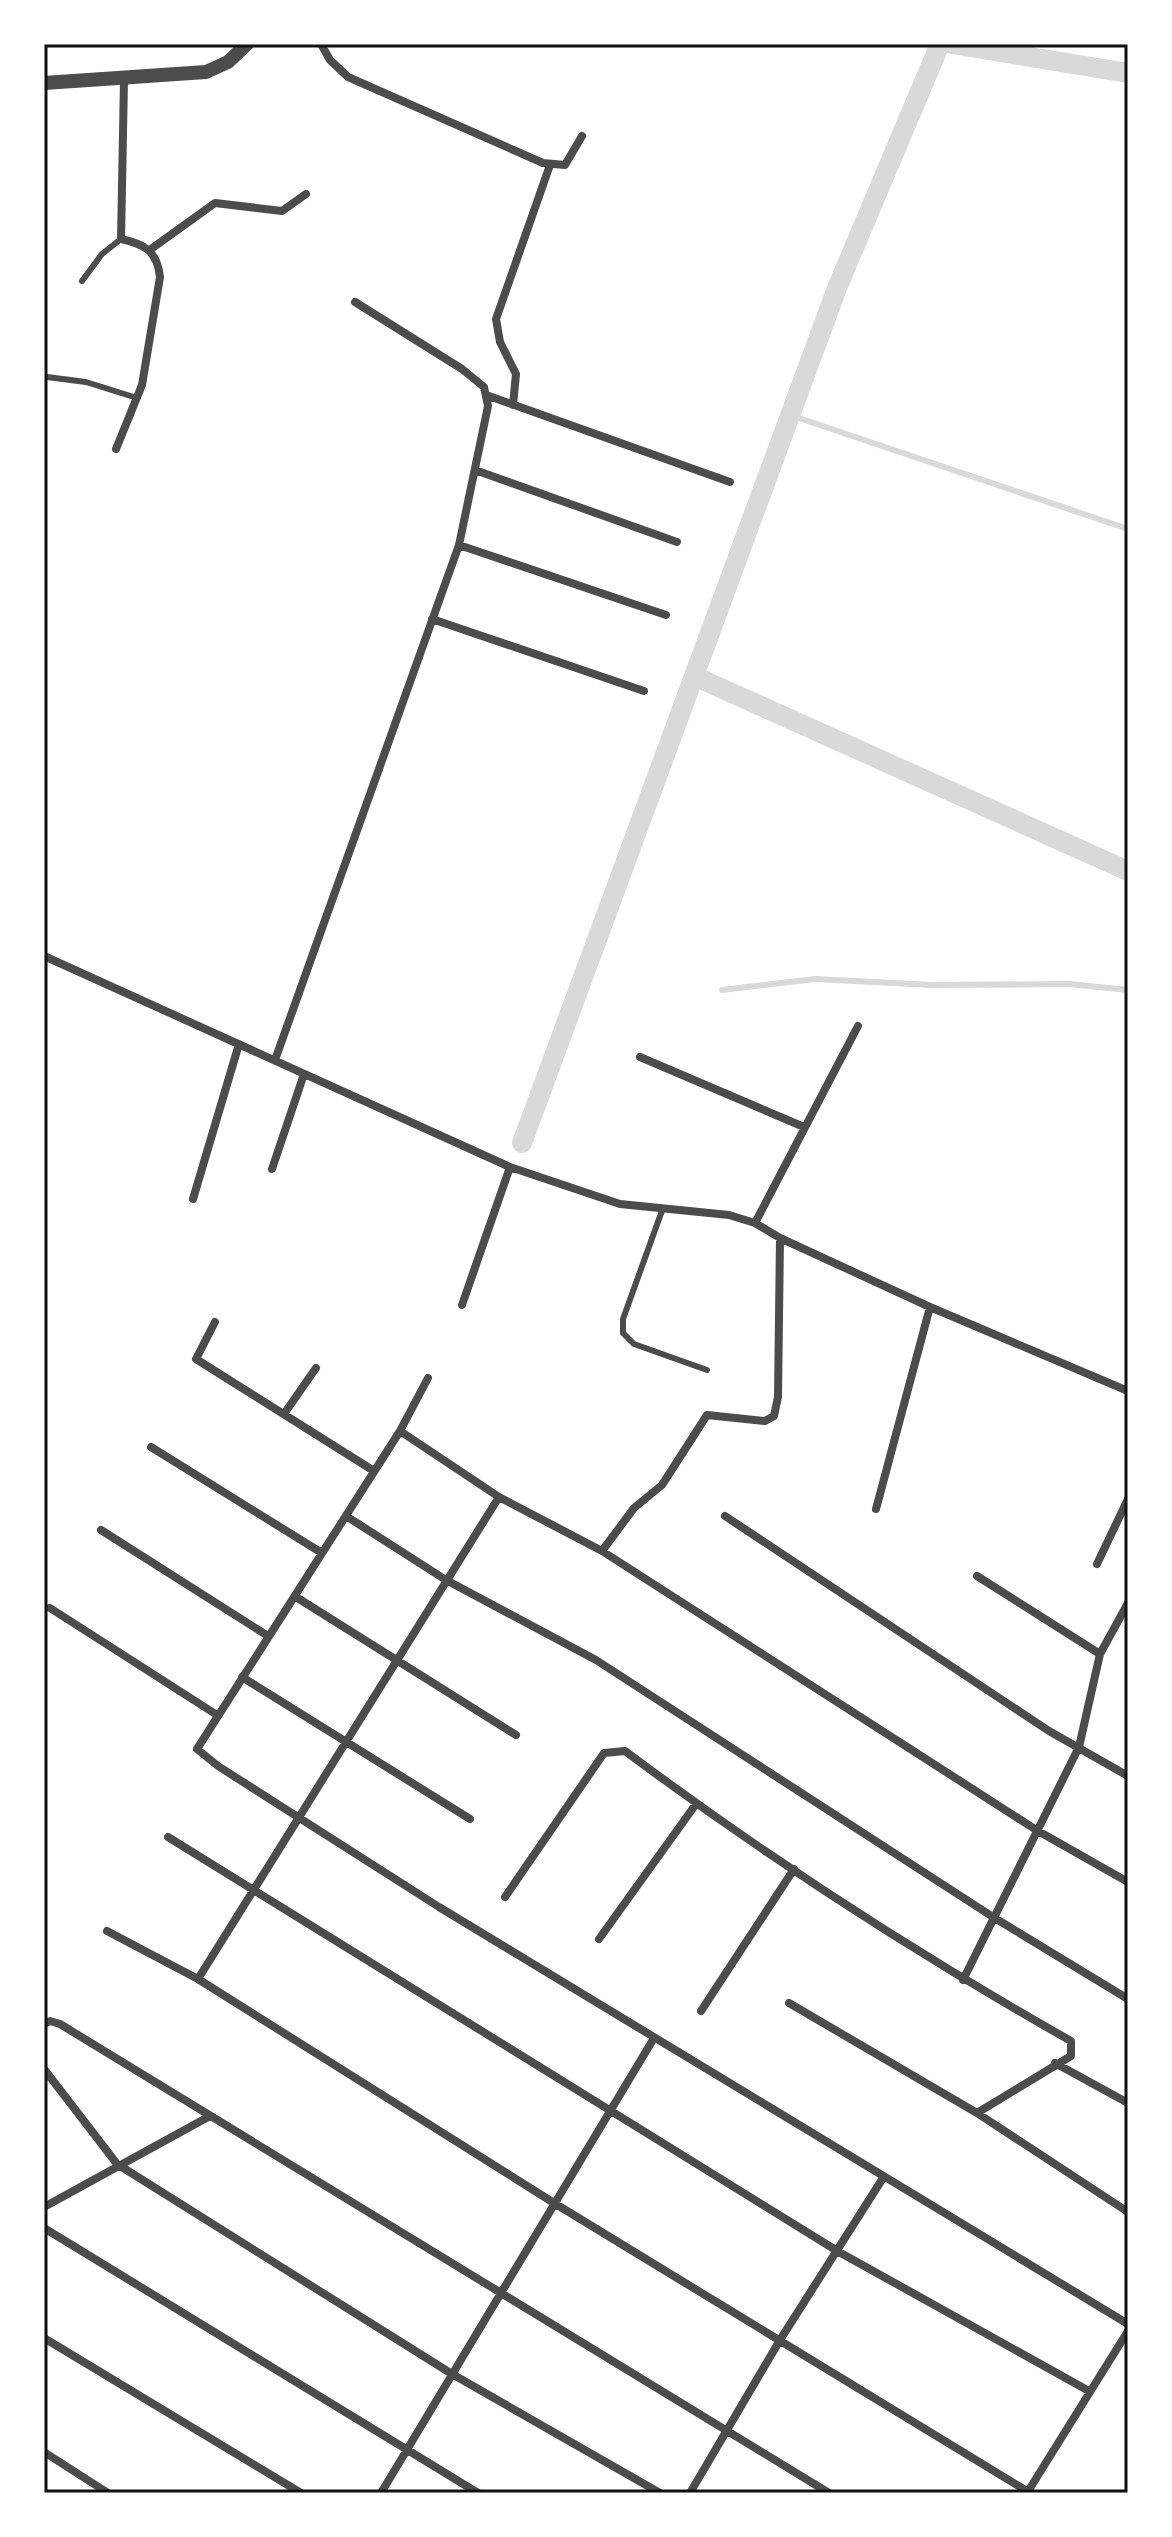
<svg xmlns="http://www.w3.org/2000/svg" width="1172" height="2537" font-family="'Fira Sans Condensed',sans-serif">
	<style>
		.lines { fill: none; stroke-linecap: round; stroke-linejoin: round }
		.stream { stroke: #d9d9d9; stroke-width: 6 }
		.canal { stroke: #d9d9d9; stroke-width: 20 }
		.service { stroke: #4c4c4c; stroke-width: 6 }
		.minor { stroke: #4c4c4c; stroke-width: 8 }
		.tertiary { stroke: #4c4c4c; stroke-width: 14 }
		.neatline { fill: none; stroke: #111; stroke-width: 3 }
	</style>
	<rect width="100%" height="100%" fill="#fff"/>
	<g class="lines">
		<!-- stream -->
		<path class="stream" d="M790,415l338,114
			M722,990l93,-11 118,6 136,-1 59,6"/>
		<!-- canal -->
		<path class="canal" d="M952,44l176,29
			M694,676l434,195
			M522,1143l315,-855 103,-244"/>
		<!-- service -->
		<path class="service" d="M82,281l20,-27 19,-15
			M47,377l39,5 51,16
			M663,1208l-40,111v14l11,11 73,26"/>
		<!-- minor -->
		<path class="minor" d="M321,44l9,16 18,17 195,86 22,2 17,-29
			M151,249l64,-46 67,8 24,-17
			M486,395l244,87
			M513,405l3,-31 -16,-32 -4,-23 54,-154
			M116,449l26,-64 18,-108c-3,-26 -15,-33 -39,-38l3,-159
			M475,470l202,72
			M459,545l207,70
			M432,619l212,72
			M44,956l466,211 110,37 109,11 26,8 25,15 150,69 198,84
			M640,1057l164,70
			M275,1060l184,-515 29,-139 -4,-19 -22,-18 -107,-67
			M272,1169l32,-95
			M193,1199l46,-155
			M755,1223l103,-197
			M462,1305l48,-138
			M215,1322l-19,37 178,112
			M284,1414l32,-46
			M400,1431l28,-53
			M151,1447l171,106
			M876,1509l54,-202
			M346,1516l100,64 150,80 397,257 135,82
			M725,1516l324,215 79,45
			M101,1530l167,106
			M602,1551l32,-43 28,-23 45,-70 58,6 9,-5 4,-19 2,-159
			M1097,1564l31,-65
			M977,1576l123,78
			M296,1597l220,138
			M50,1608l167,107
			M242,1677l228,142
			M168,1837l671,415 250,139
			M1128,1882l-90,-51 -436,-280 -103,-54 -99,-66 -203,318 21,17 221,141 689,417
			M505,1897l99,-144 21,-2c142,106 292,203 446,290v15l-94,57
			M107,1931l91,48 356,224 476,290
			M599,1939l97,-135
			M198,1979l301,-482
			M963,1980l116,-233 21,-93 28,-51
			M789,2003l188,110 151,99
			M701,2011l93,-142
			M44,2024l6,-3 10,3 769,469
			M1055,2063l73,40
			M44,2069l73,95 335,210 208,119
			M44,2207l166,-91
			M44,2228l434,265
			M44,2338l257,155
			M44,2452l64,41
			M381,2493l273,-455
			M690,2493l90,-153 103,-162
			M1027,2493l101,-162"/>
		<!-- tertiary -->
		<path class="tertiary" d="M44,83l162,-11 22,-10 19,-18"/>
	</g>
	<!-- border -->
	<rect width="1172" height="2537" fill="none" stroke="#ffffff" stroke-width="92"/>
	<rect x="46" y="46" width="1080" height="2445" class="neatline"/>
</svg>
